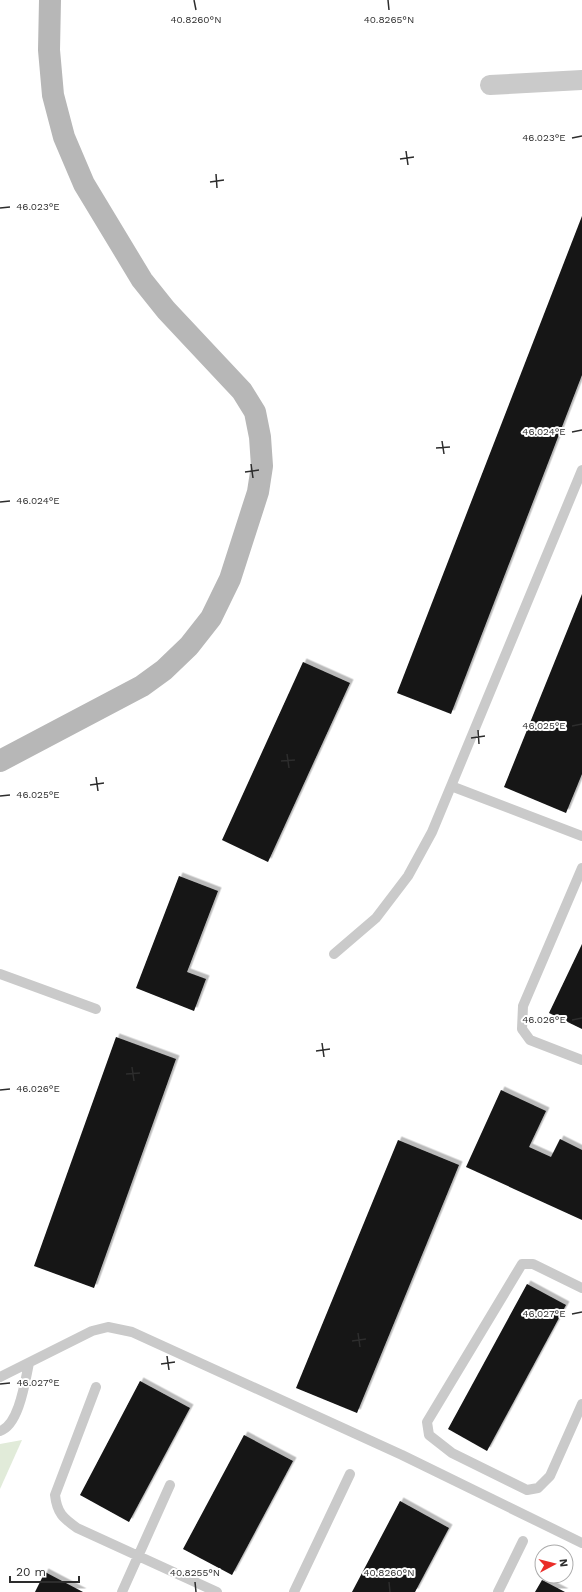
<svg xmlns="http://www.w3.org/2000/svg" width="582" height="1592" font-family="'Work Sans',sans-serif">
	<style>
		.green { fill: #e1ebd9 }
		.building { fill: #141414; filter: url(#shadow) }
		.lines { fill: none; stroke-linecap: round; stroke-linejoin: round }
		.lane { stroke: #cacaca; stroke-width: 10 }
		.street { stroke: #cacaca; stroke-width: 20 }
		.secondary { stroke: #b7b7b7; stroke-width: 22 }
		.ticks { fill: none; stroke: #2d2d2d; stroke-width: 1.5 }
		.ticks-label { font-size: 10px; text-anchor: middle; fill: #2d2d2d; stroke: #fff; stroke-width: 4; stroke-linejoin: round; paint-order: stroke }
	</style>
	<defs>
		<filter id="shadow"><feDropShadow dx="3.5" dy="-3.5" stdDeviation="0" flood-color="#0004"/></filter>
	</defs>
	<rect width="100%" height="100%" fill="#fff"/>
	<!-- green -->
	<path class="green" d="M22,1440l-22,49v-45z"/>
	<!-- building -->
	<path class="building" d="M582,216v159l-131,339 -54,-21z
		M582,594v180l-16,39 -62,-26z
		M303,662l47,21 -82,179 -46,-22z
		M179,876l39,15 -31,81 19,7 -12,32 -58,-23z
		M582,944v85l-33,-16z
		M116,1037l60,22 -82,229 -60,-22z
		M501,1090l45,21 -17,36 22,10 9,-18 22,11v70l-116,-53z
		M398,1140l61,25 -102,248 -61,-25z
		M527,1284l39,21 -79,146 -39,-22z
		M140,1381l50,27 -61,114 -49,-27z
		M244,1435l49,26 -61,114 -49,-26z
		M400,1501l49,27 -34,64h-63z
		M45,1572l38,20h-48z
		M542,1580l23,12h-30z"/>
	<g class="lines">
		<!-- lane -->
		<path class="lane" d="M451,786l131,50
			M582,868l-59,138 -1,23 8,11 52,20
			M334,954l42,-36 32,-42 24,-44 150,-362
			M0,974l96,35
			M582,1288l-49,-24h-11l-95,158 2,13 23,18 75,37 11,-2 12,-12 32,-72
			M0,1377l92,-46 16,-4 24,5 270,123 180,88
			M96,1387l-41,108c2,18 8,23 22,33l140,64
			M0,1431c19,-6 25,-49 29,-68
			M122,1592l48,-107
			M294,1592l56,-118
			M498,1592l25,-51"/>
		<!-- street -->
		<path class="street" d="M490,85l92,-5"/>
		<!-- secondary -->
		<path class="secondary" d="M0,761l142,-75 22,-16 25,-24 22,-28 19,-39 28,-87 4,-26 -2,-29 -5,-25 -13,-21 -76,-81 -24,-30 -58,-96 -20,-47 -11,-42 -4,-45 1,-50"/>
	</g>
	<!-- ticks -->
	<path class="ticks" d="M194,0l2,10M388,0l1,10M572,138l10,-2M406,151l2,14M400,159l14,-2M216,174l1,14M210,182l14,-2M0,208l10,-1M572,432l10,-2M442,441l2,13M436,448l14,-1M251,464l2,14M245,472l14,-2M0,502l10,-1M572,726l10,-2M478,730l1,14M471,738l14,-2M287,754l2,14M281,761l14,-1M96,777l2,14M90,785l14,-2M0,796l10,-1M572,1020l10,-2M322,1043l2,14M316,1051l14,-2M132,1067l2,14M126,1074l14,-1M0,1090l10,-1M572,1314l10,-2M358,1333l2,14M352,1341l14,-2M167,1356l2,14M161,1364l14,-2M0,1384l10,-1M195,1582l1,10M389,1582l1,10"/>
	<g class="ticks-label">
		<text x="389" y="23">40.8265°N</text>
		<text x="196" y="23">40.8260°N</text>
		<text x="544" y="141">46.023°E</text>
		<text x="38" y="210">46.023°E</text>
		<text x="544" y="435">46.024°E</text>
		<text x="38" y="504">46.024°E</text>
		<text x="544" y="729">46.025°E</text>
		<text x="38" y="798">46.025°E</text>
		<text x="544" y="1023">46.026°E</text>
		<text x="38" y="1092">46.026°E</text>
		<text x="544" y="1317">46.027°E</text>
		<text x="38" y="1386">46.027°E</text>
		<text x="195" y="1576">40.8255°N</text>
		<text x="389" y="1576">40.8260°N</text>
	</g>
	<!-- north arrow -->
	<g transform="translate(554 1564) rotate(83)"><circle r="19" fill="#ffffff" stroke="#ababab"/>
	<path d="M0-3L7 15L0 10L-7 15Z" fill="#ea2d28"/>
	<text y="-6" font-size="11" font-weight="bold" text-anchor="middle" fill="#2d2d2d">N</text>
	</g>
	<!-- scale -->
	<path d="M10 1576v6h69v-6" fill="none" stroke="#2d2d2d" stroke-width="2"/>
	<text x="16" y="1576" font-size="12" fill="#2d2d2d" stroke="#ffffff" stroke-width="3" paint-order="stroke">20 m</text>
</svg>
